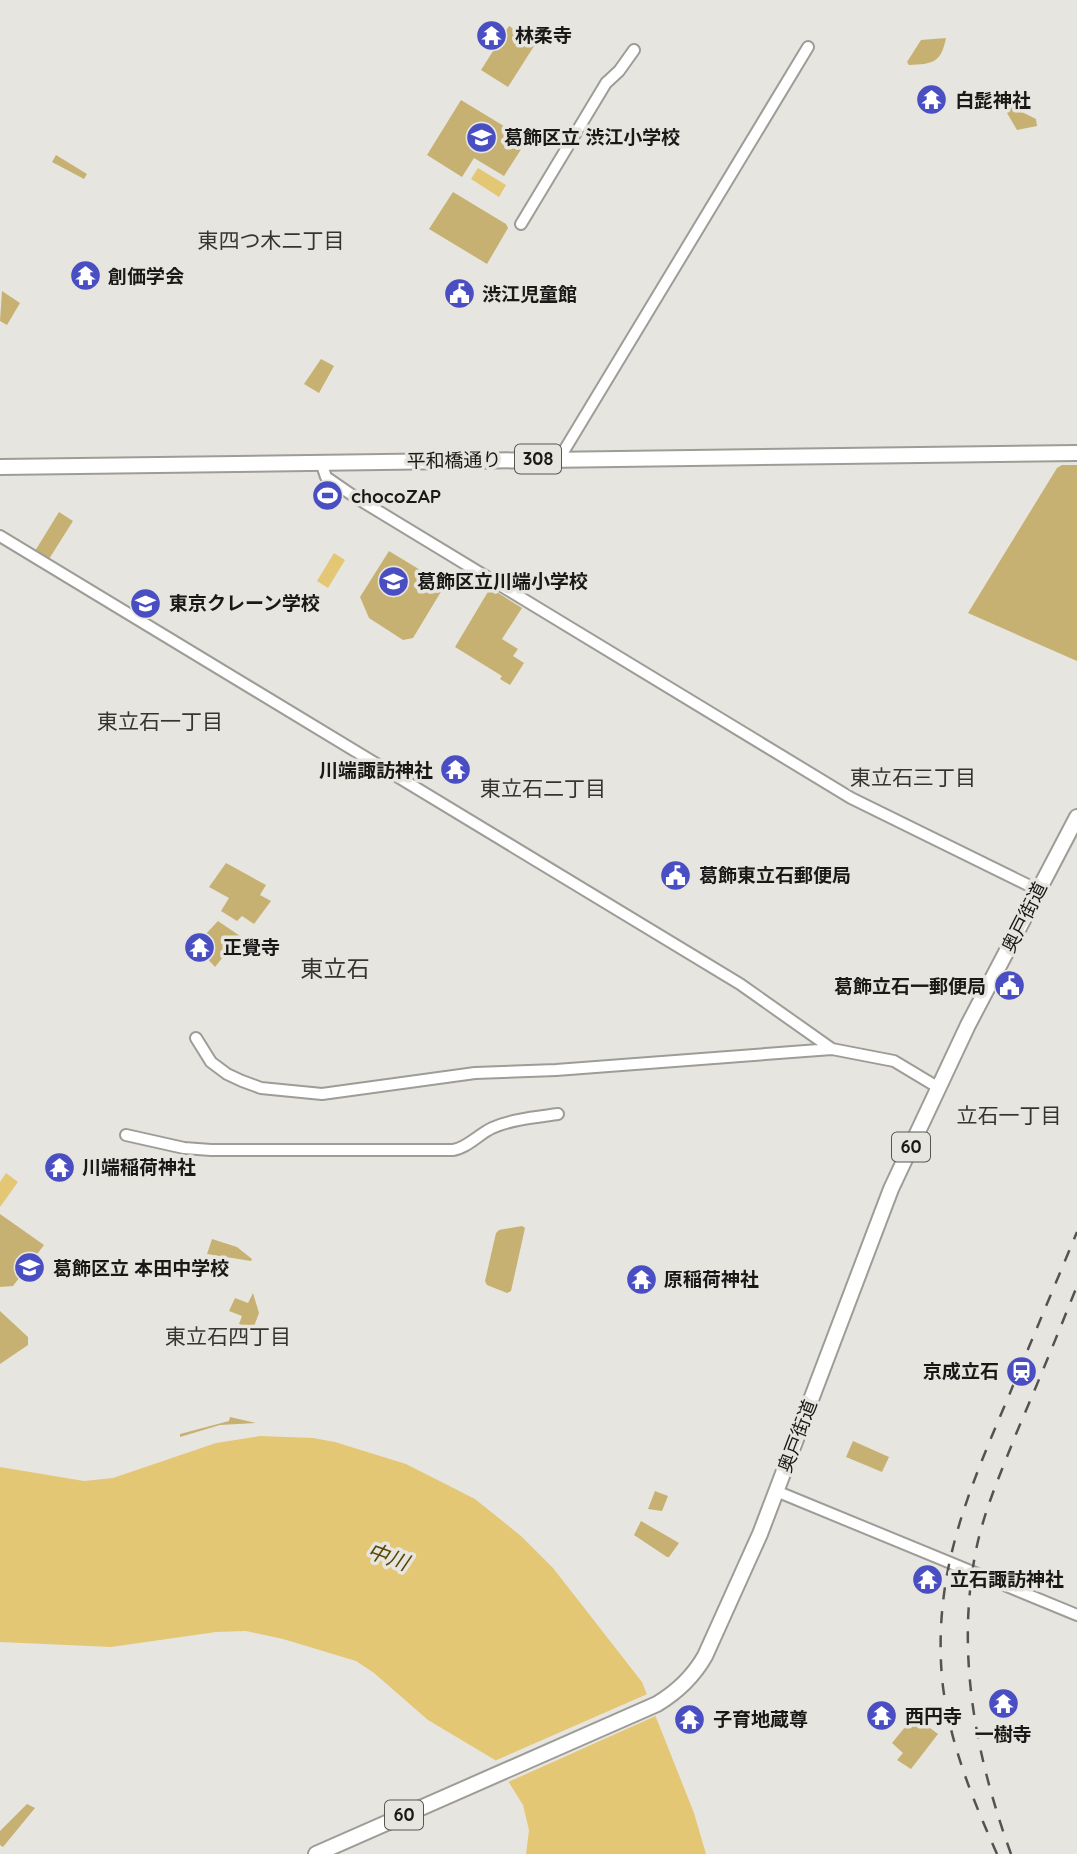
<svg xmlns="http://www.w3.org/2000/svg" width="1077" height="1854" font-family="Quicksand,'Noto Sans JP',sans-serif">
	<style>
		.green { fill: #c7b172 }
		.water { fill: #e4c775 }
		.pier { fill: #e7e5df }
		.lines { fill: none; stroke-linecap: round; stroke-linejoin: round }
		.minor-casing { stroke: #9e9c96; stroke-width: 14 }
		.major-casing { stroke: #9e9c96; stroke-width: 18 }
		.minor { stroke: #fff; stroke-width: 10 }
		.major { stroke: #fff; stroke-width: 14 }
		.rail { stroke: #545350; stroke-width: 2.5; stroke-dasharray: 12 12; stroke-linecap: butt }
		.labels { text-anchor: middle; stroke-width: 7; stroke-linejoin: round; paint-order: stroke }
		.shield { fill: #e7e5df; stroke: #585653; stroke-width: 2 }
		.shield-label { font-size: 18px; font-weight: bold; fill: #1a1917 }
		.poi-label { font-size: 19px; font-weight: bold; fill: #1a1917; stroke: #e7e5df; text-anchor: start }
		.street-label { font-size: 19px; fill: #1a1917; stroke: #e7e5df }
		.neighbourhood-label { font-size: 21px; fill: #36342f; stroke: #e7e5df }
		.water-label { font-size: 21px; font-style: italic; fill: #594600; stroke: #e7e5df }
		.quarter-label { font-size: 23px; fill: #36342f; stroke: #e7e5df }
	</style>
	<rect width="100%" height="100%" fill="#e7e5df"/>
	<!-- green -->
	<path class="green" d="M509,26l27,17 -28,44 -27,-17z
		M946,38c-5,25 -13,26 -37,27l-2,-3 14,-22z
		M461,100l66,40 -23,36 -30,-18 -12,19 -35,-22z
		M1012,107l24,12 1,7 -20,4 -10,-17z
		M56,155l31,19 -3,5 -32,-17z
		M453,192l53,32 2,4 -21,36 -58,-35z
		M2,291l18,12 -13,22 -7,-4z
		M321,359l13,7 -15,27 -15,-9z
		M1062,465h15v196l-109,-48 89,-145z
		M59,512l14,9 -24,38 -14,-8z
		M389,551l51,31 2,8 -29,48 -10,2 -34,-22 -9,-21z
		M492,589l30,19 -20,31 16,10 -5,7 11,7 -14,22 -10,-6 2,-3 -47,-29 34,-57z
		M226,863l40,22 -6,10 11,6 -17,23 -12,-8 -5,5 -16,-10 8,-13 -20,-11z
		M218,921l22,15 -25,31 -9,-10 8,-9 -11,-11z
		M0,1214l44,31 -31,41 -13,1z
		M522,1226l3,2 -14,63 -4,2 -20,-8 -2,-4 11,-48 3,-3z
		M212,1239l25,8 15,12 -1,2 -44,-7z
		M253,1293l6,20 -6,16 -14,-5 3,-8 -13,-5 6,-13 13,5z
		M0,1311l28,26v8l-28,19z
		M230,1417l26,6 -36,2 -40,12v-3l49,-13z
		M853,1441l36,16 -7,15 -36,-15z
		M655,1491l13,5 -6,15 -14,-2z
		M641,1521l38,22 -10,14h-2l-33,-22z
		M914,1716l24,18 -27,35 -14,-9 6,-7 -11,-10z
		M27,1804l8,4 -32,39 -3,-2v-14z"/>
	<!-- water -->
	<path class="water" d="M478,168l28,17 -7,12 -28,-18z
		M334,553l11,7 -17,28 -11,-7z
		M6,1173l12,9 -18,25v-25z
		M260,1436l53,2 22,4 71,22 69,35 46,37 32,32 89,114 52,131 12,41h-180l3,-24 -6,-25 -28,-45 -67,-40 -54,-47 -18,-12 -73,-22 -37,-8 -30,1 -105,15 -111,-5v-175l84,14 29,-3 103,-35z"/>
	<!-- pier -->
	<path class="pier" d="M652,1692l8,22 -154,69 -14,-21z"/>
	<g class="lines">
		<defs>
			<path id="minor" d="M521,224l85,-141 13,-12 15,-21
				M559,459l249,-412
				M321,462l5,15 29,20 496,301 187,92
				M0,536l740,448 92,65 62,12 45,27
				M196,1038l15,24 16,12 15,7 19,7 61,6 153,-21 81,-3 276,-21
				M126,1135l58,13 27,2h242c14,-2 26,-16 39,-22 20,-9 45,-11 66,-14
				M776,1491l301,124"/>
			<path id="major" d="M0,467l1077,-14
				M316,1854l341,-150c20,-12 36,-27 48,-48l55,-122 131,-345 77,-164 109,-208"/>
		</defs>
		<!-- minor casing -->
		<use href="#minor" class="minor-casing"/>
		<!-- major casing -->
		<use href="#major" class="major-casing"/>
		<!-- minor -->
		<use href="#minor" class="minor"/>
		<!-- major -->
		<use href="#major" class="major"/>
		<!-- rail -->
		<path class="rail" d="M997,1854c-25,-56 -49,-115 -55,-176 -9,-108 27,-188 68,-285 22,-54 45,-108 67,-161
			M1011,1854c-34,-94 -54,-193 -37,-293 7,-44 26,-86 42,-127 21,-49 41,-98 61,-148"/>
	</g>
	<!-- icons -->
	<defs>
		<symbol id="temple-disc" viewBox="-11 -11 22 22"><circle r="9.5" fill="#4a4ec3" stroke="#e7e5df"/><path d="M0-6L5-2H3V0L6.5 2.5H4V6H1.5V3h-3V6H-4V2.5H-6.5L-3 0V-2H-5Z" fill="#fff"/></symbol>
		<symbol id="school-disc" viewBox="-11 -11 22 22"><circle r="9.5" fill="#4a4ec3" stroke="#e7e5df"/><path d="M0-5L7-2L0 1L-7-2ZM-4 1L0 2.5L4 1V4Q0 6-4 4Z" fill="#fff"/></symbol>
		<symbol id="civic-disc" viewBox="-11 -11 22 22"><circle r="9.5" fill="#4a4ec3" stroke="#e7e5df"/><path d="M-.6-6.5H3V-4.5H.6V-3L4-1V1h2V6H-6V1h2V-1L-.6-3ZM-1.2 2.5V6h2.4V2.5Z" fill="#fff"/></symbol>
		<symbol id="stadium-disc" viewBox="-11 -11 22 22"><circle r="9.5" fill="#4a4ec3" stroke="#e7e5df"/><path d="M0-5a6.5 5 0 1 0 0 10a6.5 5 0 1 0 0-10ZM-3.5-1.8h7v3.6h-7Z" fill="#fff"/></symbol>
		<symbol id="university-disc" viewBox="-11 -11 22 22"><circle r="9.5" fill="#4a4ec3" stroke="#e7e5df"/><path d="M0-5L7-2L0 1L-7-2ZM-4 1L0 2.5L4 1V4Q0 6-4 4Z" fill="#fff"/></symbol>
		<symbol id="station-disc" viewBox="-11 -11 22 22"><circle r="9.5" fill="#4a4ec3" stroke="#e7e5df"/><path d="M-3-6H3Q5-6 5-4V2Q5 4 3 4L4.5 6H3L1.5 4h-3L-3 6H-4.5L-3 4Q-5 4-5 2V-4Q-5-6-3-6ZM-3.5-4v3h7v-3ZM-3.5 1v1.5H-2V1ZM2 1v1.5H3.5V1Z" fill="#fff"/></symbol>
	</defs>
	<g fill-rule="evenodd">
		<use href="#temple-disc" x="474" y="18" width="35" height="35"/>
		<use href="#temple-disc" x="914" y="82" width="35" height="35"/>
		<use href="#school-disc" x="464" y="120" width="35" height="35"/>
		<use href="#temple-disc" x="68" y="258" width="35" height="35"/>
		<use href="#civic-disc" x="442" y="276" width="35" height="35"/>
		<use href="#stadium-disc" x="310" y="478" width="35" height="35"/>
		<use href="#school-disc" x="376" y="564" width="35" height="35"/>
		<use href="#university-disc" x="128" y="586" width="35" height="35"/>
		<use href="#temple-disc" x="438" y="752" width="35" height="35"/>
		<use href="#civic-disc" x="658" y="858" width="35" height="35"/>
		<use href="#temple-disc" x="182" y="930" width="35" height="35"/>
		<use href="#civic-disc" x="992" y="968" width="35" height="35"/>
		<use href="#temple-disc" x="42" y="1150" width="35" height="35"/>
		<use href="#school-disc" x="12" y="1250" width="35" height="35"/>
		<use href="#temple-disc" x="624" y="1262" width="35" height="35"/>
		<use href="#station-disc" x="1004" y="1354" width="35" height="35"/>
		<use href="#temple-disc" x="910" y="1562" width="35" height="35"/>
		<use href="#temple-disc" x="986" y="1686" width="35" height="35"/>
		<use href="#temple-disc" x="864" y="1698" width="35" height="35"/>
		<use href="#temple-disc" x="672" y="1702" width="35" height="35"/>
	</g>
	<g class="labels">
		<!-- shield labels -->
		<g class="shield">
			<rect x="515" y="444.5" width="46" height="29" rx="5"/>
			<rect x="892" y="1132.5" width="38" height="29" rx="5"/>
			<rect x="385" y="1800.5" width="38" height="29" rx="5"/>
		</g>
		<g class="shield-label">
			<text x="538" y="465">308</text>
			<text x="911" y="1153">60</text>
			<text x="404" y="1821">60</text>
		</g>
		<!-- poi labels -->
		<g class="poi-label">
			<text x="515" y="42">林柔寺</text>
			<text x="955" y="107">白髭神社</text>
			<text x="504" y="144">葛飾区立 渋江小学校</text>
			<text x="108" y="283">創価学会</text>
			<text x="482" y="301">渋江児童館</text>
			<text x="351" y="503">chocoZAP</text>
			<text x="417" y="588">葛飾区立川端小学校</text>
			<text x="169" y="610">東京クレーン学校</text>
			<text x="433" y="777" text-anchor="end">川端諏訪神社</text>
			<text x="699" y="882">葛飾東立石郵便局</text>
			<text x="223" y="954">正覺寺</text>
			<text x="986" y="993" text-anchor="end">葛飾立石一郵便局</text>
			<text x="82" y="1174">川端稲荷神社</text>
			<text x="53" y="1275">葛飾区立 本田中学校</text>
			<text x="664" y="1286">原稲荷神社</text>
			<text x="999" y="1378" text-anchor="end">京成立石</text>
			<text x="950" y="1586">立石諏訪神社</text>
			<text x="905" y="1723">西円寺</text>
			<text x="713" y="1726">子育地蔵尊</text>
			<text x="1003" y="1741" text-anchor="middle">一樹寺</text>
		</g>
		<!-- street labels -->
		<g class="street-label">
			<text transform="translate(454 460) rotate(-1)" y="7">平和橋通り</text>
			<text transform="translate(1024 917) rotate(-63)" y="7">奥戸街道</text>
			<text transform="translate(797 1436) rotate(-69)" y="7">奥戸街道</text>
		</g>
		<!-- neighbourhood labels -->
		<g class="neighbourhood-label">
			<text x="271" y="248">東四つ木二丁目</text>
			<text x="160" y="729">東立石一丁目</text>
			<text x="913" y="785">東立石三丁目</text>
			<text x="543" y="796">東立石二丁目</text>
			<text x="1009" y="1123">立石一丁目</text>
			<text x="228" y="1344">東立石四丁目</text>
		</g>
		<!-- water labels -->
		<g class="water-label">
			<text transform="translate(388 1557) rotate(20)" y="7">中川</text>
		</g>
		<!-- quarter labels -->
		<g class="quarter-label">
			<text x="335" y="977">東立石</text>
		</g>
	</g>
</svg>
